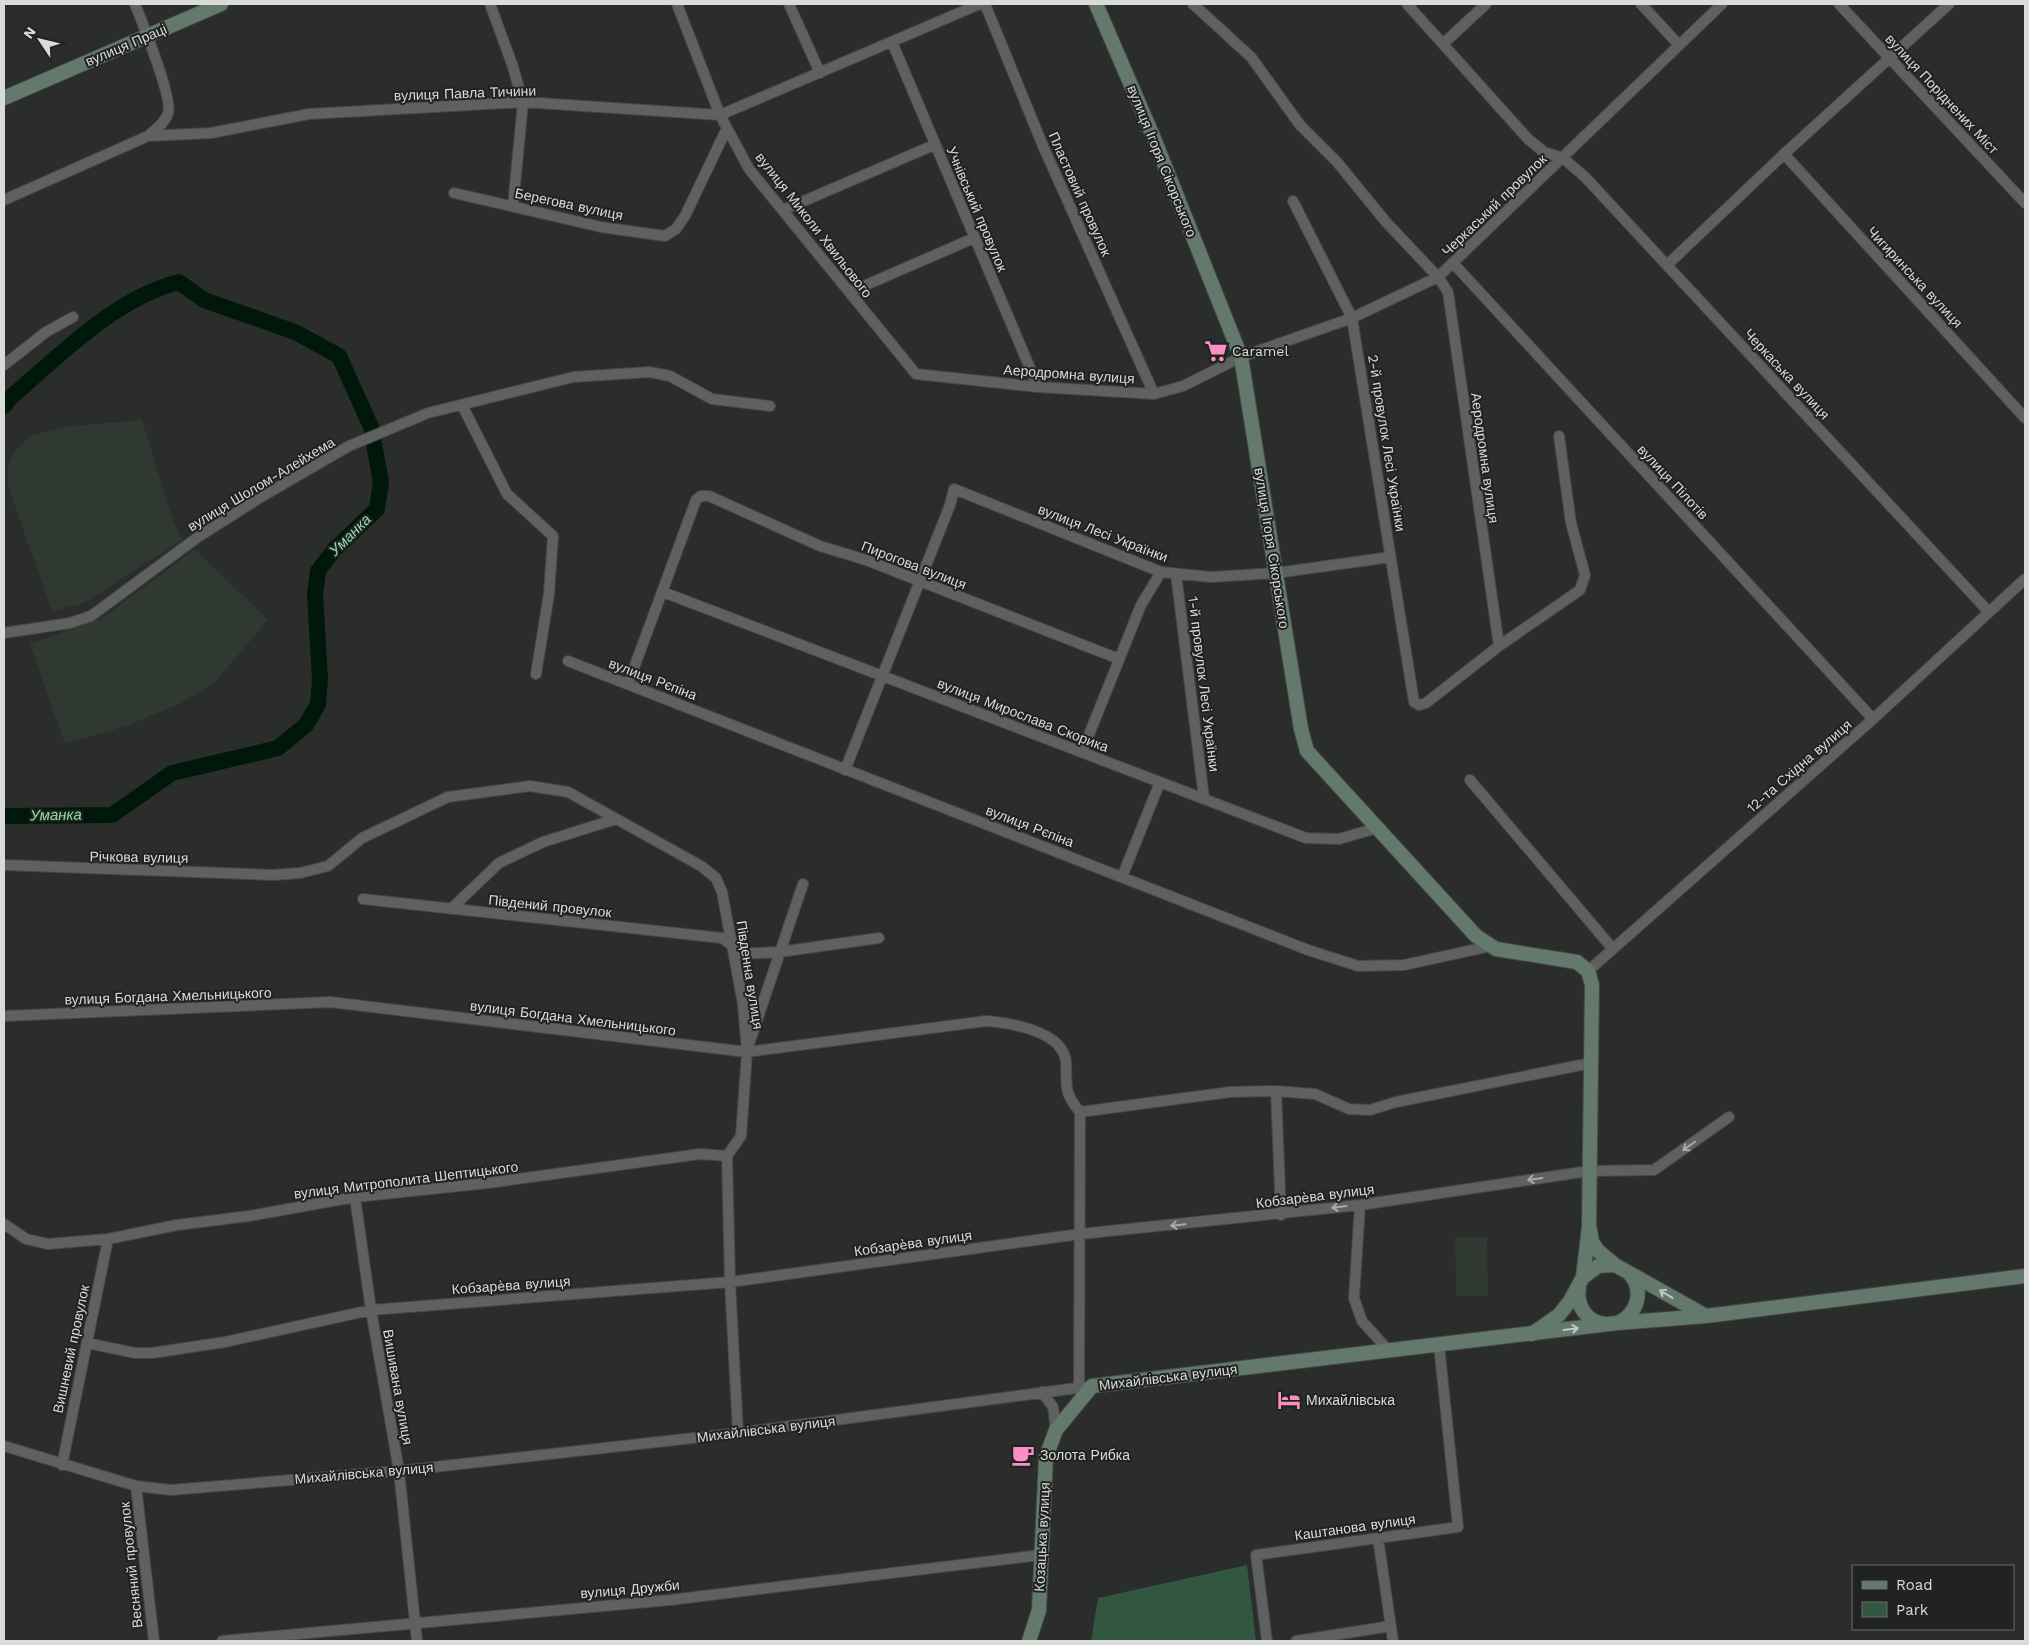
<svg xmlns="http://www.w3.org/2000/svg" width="2029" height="1645" font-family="'Work Sans',sans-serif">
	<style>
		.built { fill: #303832 }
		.green { fill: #315740 }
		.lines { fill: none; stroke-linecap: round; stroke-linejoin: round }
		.river { stroke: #00180a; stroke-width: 16 }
		.minor-casing { stroke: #464847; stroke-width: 12 }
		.secondary-casing { stroke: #464847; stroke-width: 16 }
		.minor { stroke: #5e615f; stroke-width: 10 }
		.secondary { stroke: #62796b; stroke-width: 14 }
		.oneway { stroke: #a8aaa9 }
		.oneway2 { stroke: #c1c7c4 }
		.labels { text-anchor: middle; stroke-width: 4; stroke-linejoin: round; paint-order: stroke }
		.street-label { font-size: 14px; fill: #d9dbda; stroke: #212322 }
		.poi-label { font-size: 14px; fill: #d9dbda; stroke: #212322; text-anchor: start }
		.water-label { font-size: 15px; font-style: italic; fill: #91deaf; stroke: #212322 }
	</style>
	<rect width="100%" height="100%" fill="#2a2d2b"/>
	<!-- built -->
	<path class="built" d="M142,420l29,95 11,25 -98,63 -32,8 -44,-125v-19l6,-16 15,-14 32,-10z
		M195,549l73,71 -54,63 -35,21 -53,22 -61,18 -35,-100 71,-25z
		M1455,1237h32l1,59h-32z"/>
	<!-- green -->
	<path class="green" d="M1247,1565l9,76h-165l7,-43z"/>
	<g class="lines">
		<!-- river -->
		<path class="river" d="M4,406l6,-8c49,-42 105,-100 169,-116l25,18 91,32 44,24 32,71 10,55 -4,27 -43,41 -16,21 -3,24 5,83 -2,26 -12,21 -28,23 -106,25 -60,42 -108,1"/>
		<defs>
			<path id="minor" d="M135,4c7,18 38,94 33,109 -2,9 -13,17 -20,23
				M490,4l22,60 11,38 -10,104
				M677,4l43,111 29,54 167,205 122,13 116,7 29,-8 58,-29 111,-39 86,-41 284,-273
				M789,4l31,69
				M985,4l58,142 111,248
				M1193,4l58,53 49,68 37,37 49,60 52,55 10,15 51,354
				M1407,4l121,135 16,13 19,6 22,19 403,434
				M1641,4l38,41
				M1839,4l186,199
				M892,42l146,345
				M1443,44l43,-40
				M1784,154l241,264
				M454,193l147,34 64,9 11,-7 9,-13 42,-88
				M4,200l144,-64 63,-3 98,-19 214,-12 197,13 260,-111
				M1293,201l59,117 62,384 5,3 7,-2 73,-57 81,-56 5,-15 -14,-52 -12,-87
				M783,210l151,-65
				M1453,263l420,456
				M1667,265l117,-111 165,-150
				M850,292l124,-54
				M4,365l42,-33 27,-15
				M462,405l45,89 46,42 -4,58 -13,80
				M1176,574l28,224
				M663,592l643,246 33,1 38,-11
				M4,633l66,-10 21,-7 107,-79 63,-40 88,-51 79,-33 145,-36 76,-5 21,4 42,23 58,7
				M568,661l740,289 50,16 46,-1 87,-19
				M628,684l68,-184 5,-4h8l111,50 46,14 253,99
				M1082,752l59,-147 20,-33
				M845,770l105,-265 4,-16 207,83 50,5 65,-4 115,-16
				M1470,780l143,169
				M4,865l269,10 27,-2 28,-7 34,-28 86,-41 82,-11 38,6 133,74 15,12 6,14 21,112 4,48 -6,84 -14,20 3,126 8,151
				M1122,877l38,-95
				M363,899l359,39 11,8
				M451,909l48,-46 44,-21 73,-23
				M735,954l44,-2 100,-14
				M1588,971l285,-252 152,-140
				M4,1016l326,-14 417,50 239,-31c25,2 77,10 80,41 1,24 -3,30 14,50
				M748,1047l55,-163
				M1276,1091l5,124
				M1080,1112l150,-20 46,-1 39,3 34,15 21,1 26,-8 195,-39
				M355,1197l16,113 28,161 18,170
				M1360,1205l-6,93 8,23 27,30
				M4,1224l22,15 22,5 60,-5 69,-14 72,-9 106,-19 133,-14 212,-29 27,2
				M87,1343l48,10h17l73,-11 146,-32 359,-28 350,-48 280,-29 229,-34 65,-1 75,-53
				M1079,1388l1,-276
				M1042,1392l11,15 3,23
				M4,1446l132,40 35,4 228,-19 339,-38 354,-47
				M62,1465l46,-226
				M136,1486l18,155
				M1378,1538l15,103
				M222,1641l448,-41 370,-45
				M1267,1641l-11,-86 202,-28 -19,-182
				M1296,1641l95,-15"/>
			<path id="secondary" d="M1096,4l57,132 88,221 60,372 6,22 169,185 20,13 81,13 11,9 4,14 -3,242 -6,50 -13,24 -11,14 -27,19
				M4,98l217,-94
				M1590,1230l2,12 6,9 17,14 91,51
				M1583,1277l15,-11 17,-1
				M1579,1288c-3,17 7,34 26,36
				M1618,1323c21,-10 26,-34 11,-50
				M1029,1641l10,-31 7,-153 10,-27 36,-44 525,-63 89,-7 319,-40"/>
		</defs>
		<!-- minor casing -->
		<use href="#minor" class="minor-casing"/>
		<!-- secondary casing -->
		<use href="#secondary" class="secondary-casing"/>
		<!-- minor -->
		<use href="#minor" class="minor"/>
		<!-- secondary -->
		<use href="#secondary" class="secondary"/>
	</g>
	<!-- one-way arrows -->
	<defs><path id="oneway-shaft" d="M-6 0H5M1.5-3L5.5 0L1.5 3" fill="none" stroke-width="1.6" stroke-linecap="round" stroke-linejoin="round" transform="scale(1.25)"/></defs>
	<g class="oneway">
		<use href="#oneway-shaft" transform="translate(1689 1146) rotate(145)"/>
		<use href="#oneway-shaft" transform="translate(1535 1179) rotate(172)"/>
		<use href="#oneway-shaft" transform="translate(1339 1207) rotate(173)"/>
		<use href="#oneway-shaft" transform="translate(1178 1225) rotate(174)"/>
	</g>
	<g class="oneway2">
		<use href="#oneway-shaft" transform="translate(1666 1294) rotate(-149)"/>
		<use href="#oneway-shaft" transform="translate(1571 1329) rotate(-7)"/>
	</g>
	<!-- icons -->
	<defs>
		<symbol id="supermarket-bare" viewBox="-9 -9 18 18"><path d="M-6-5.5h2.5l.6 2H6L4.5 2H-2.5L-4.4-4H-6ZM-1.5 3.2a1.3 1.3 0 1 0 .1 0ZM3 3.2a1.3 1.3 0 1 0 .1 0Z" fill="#fb8fc3" stroke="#212322" stroke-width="2.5" paint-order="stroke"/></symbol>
		<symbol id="hotel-bare" viewBox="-9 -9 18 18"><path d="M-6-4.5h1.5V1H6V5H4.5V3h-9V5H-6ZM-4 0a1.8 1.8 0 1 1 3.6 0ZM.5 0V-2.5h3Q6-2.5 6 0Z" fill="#fb8fc3" stroke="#212322" stroke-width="2.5" paint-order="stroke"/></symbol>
		<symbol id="cafe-bare" viewBox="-9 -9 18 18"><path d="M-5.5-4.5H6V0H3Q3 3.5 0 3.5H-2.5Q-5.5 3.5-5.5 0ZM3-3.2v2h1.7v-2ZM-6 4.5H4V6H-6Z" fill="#fb8fc3" stroke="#212322" stroke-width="2.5" paint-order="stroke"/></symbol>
	</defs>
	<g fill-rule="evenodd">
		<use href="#supermarket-bare" x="1200" y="335" width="32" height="32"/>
		<use href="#hotel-bare" x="1273" y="1384" width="32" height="32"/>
		<use href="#cafe-bare" x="1007" y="1439" width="32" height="32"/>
	</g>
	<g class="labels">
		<!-- street labels -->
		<g class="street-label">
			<text transform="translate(126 45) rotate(-23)" y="5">вулиця Праці</text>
			<text transform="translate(465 93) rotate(-2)" y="5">вулиця Павла Тичини</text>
			<text transform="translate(1942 94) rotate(47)" y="5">вулиця Поріднених Міст</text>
			<text transform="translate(1162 161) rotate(68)" y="5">вулиця Ігоря Сікорського</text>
			<text transform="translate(1080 194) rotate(66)" y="5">Пластовий провулок</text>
			<text transform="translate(569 204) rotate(12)" y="5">Берегова вулиця</text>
			<text transform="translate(1494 205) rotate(-44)" y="5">Черкаський провулок</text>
			<text transform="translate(977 209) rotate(67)" y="5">Учнівський провулок</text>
			<text transform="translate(814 225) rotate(52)" y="5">вулиця Миколи Хвильового</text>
			<text transform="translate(1915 277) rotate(47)" y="5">Чигиринська вулиця</text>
			<text transform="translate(1069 374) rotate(4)" y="5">Аеродромна вулиця</text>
			<text transform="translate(1787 374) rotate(47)" y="5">Черкаська вулиця</text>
			<text transform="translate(1387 443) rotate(81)" y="5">2-й провулок Лесі Українки</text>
			<text transform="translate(1485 458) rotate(82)" y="5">Аеродромна вулиця</text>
			<text transform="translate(1673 482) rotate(47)" y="5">вулиця Пілотів</text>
			<text transform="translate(261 484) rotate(-31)" y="5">вулиця Шолом-Алейхема</text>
			<text transform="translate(1103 533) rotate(21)" y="5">вулиця Лесі Українки</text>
			<text transform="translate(1272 548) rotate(81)" y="5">вулиця Ігоря Сікорського</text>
			<text transform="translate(914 565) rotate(21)" y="5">Пирогова вулиця</text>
			<text transform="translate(653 679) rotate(21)" y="5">вулиця Рєпіна</text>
			<text transform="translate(1204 684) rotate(83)" y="5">1-й провулок Лесі Українки</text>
			<text transform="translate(1023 715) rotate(21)" y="5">вулиця Мирослава Скорика</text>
			<text transform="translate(1799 766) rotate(-41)" y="5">12-та Східна вулиця</text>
			<text transform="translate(1030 826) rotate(21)" y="5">вулиця Рєпіна</text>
			<text transform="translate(139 857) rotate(1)" y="5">Річкова вулиця</text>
			<text transform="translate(550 906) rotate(6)" y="5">Південий провулок</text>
			<text transform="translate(750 975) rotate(81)" y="5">Південна вулиця</text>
			<text transform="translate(168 996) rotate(-2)" y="5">вулиця Богдана Хмельницького</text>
			<text transform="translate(573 1018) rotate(7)" y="5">вулиця Богдана Хмельницького</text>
			<text transform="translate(406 1180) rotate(-7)" y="5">вулиця Митрополита Шептицького</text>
			<text transform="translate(1315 1196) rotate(-7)" y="5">Кобзарèва вулиця</text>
			<text transform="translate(913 1243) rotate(-8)" y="5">Кобзарèва вулиця</text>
			<text transform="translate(511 1285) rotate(-4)" y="5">Кобзарèва вулиця</text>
			<text transform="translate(71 1349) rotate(-78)" y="5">Вишневий провулок</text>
			<text transform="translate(1168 1377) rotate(-7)" y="5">Михайлівська вулиця</text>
			<text transform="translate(398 1387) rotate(80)" y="5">Вишивана вулиця</text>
			<text transform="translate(766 1429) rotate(-7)" y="5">Михайлівська вулиця</text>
			<text transform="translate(364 1473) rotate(-5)" y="5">Михайлівська вулиця</text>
			<text transform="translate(1355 1527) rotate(-8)" y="5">Каштанова вулиця</text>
			<text transform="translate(1042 1537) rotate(-87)" y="5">Козацька вулиця</text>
			<text transform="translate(131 1565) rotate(-96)" y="5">Весняний провулок</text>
			<text transform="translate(630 1589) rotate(-5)" y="5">вулиця Дружби</text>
		</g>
		<!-- poi labels -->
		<g class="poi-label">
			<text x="1232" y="356">Caramel</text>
			<text x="1306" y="1405">Михайлівська</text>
			<text x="1040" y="1460">Золота Рибка</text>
		</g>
		<!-- water labels -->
		<g class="water-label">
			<text transform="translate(350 535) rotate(-45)" y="5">Уманка</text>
			<text transform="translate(56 815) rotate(-1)" y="5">Уманка</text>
		</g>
	</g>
	<!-- border -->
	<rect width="2029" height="1645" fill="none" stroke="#d9dbda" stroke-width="10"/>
	<!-- legend -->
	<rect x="1852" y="1565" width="162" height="65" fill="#212322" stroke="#6b6d6c"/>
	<rect x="1862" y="1581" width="25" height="8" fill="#62796b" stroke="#6b6d6c"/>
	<text x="1896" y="1590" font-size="15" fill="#d9dbda">Road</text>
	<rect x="1862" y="1602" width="25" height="15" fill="#315740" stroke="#6b6d6c"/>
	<text x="1896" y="1615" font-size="15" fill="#d9dbda">Park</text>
	<!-- north arrow -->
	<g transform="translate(40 40) rotate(305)" stroke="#212322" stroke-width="4" paint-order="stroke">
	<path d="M0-4L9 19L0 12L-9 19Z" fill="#d9dbda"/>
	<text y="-8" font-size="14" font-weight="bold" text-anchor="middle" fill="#d9dbda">N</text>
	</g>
</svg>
